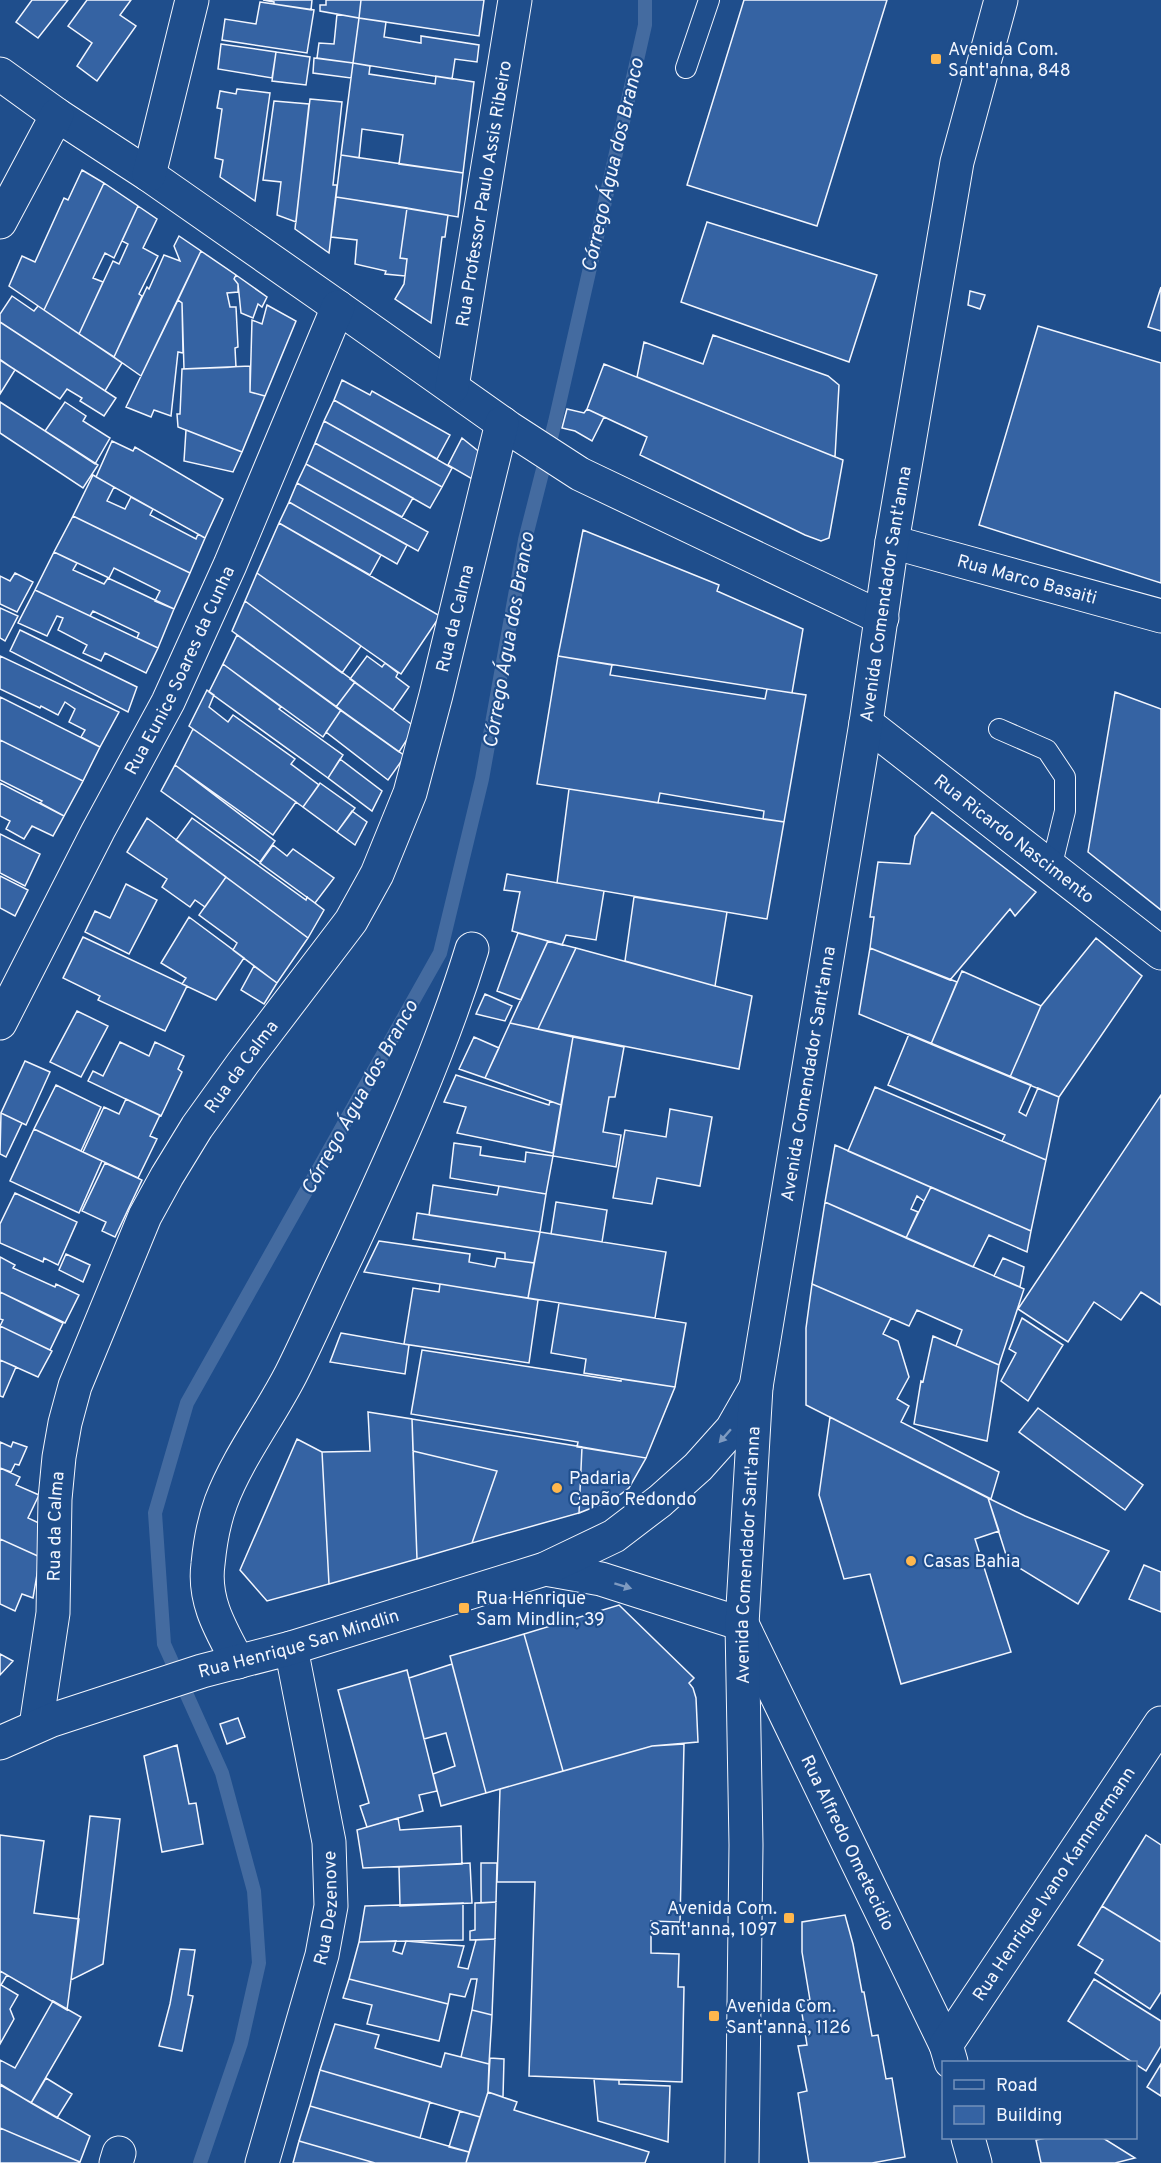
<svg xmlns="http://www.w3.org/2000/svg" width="1161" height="2163" font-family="Overpass,sans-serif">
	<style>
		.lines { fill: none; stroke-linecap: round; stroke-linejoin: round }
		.stream { stroke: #446ba0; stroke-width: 14 }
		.building { fill: #3563a3; stroke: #f2f6ff; stroke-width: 1.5 }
		.lane-casing { stroke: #f2f6ff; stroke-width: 22 }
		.street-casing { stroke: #f2f6ff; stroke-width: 35 }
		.secondary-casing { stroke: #f2f6ff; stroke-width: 35 }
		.primary-casing { stroke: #f2f6ff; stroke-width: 35 }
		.lane { stroke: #1f4e8c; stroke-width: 20 }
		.street { stroke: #1f4e8c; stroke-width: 33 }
		.secondary { stroke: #1f4e8c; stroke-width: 33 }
		.primary { stroke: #1f4e8c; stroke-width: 33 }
		.oneway { fill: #7e9ac0 }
		.poi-dot { fill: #ffb74d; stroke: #1f4e8c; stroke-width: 2 }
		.labels { text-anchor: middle; stroke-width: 4.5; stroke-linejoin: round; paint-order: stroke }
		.poi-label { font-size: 18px; fill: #f2f6ff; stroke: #1f4e8c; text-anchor: start }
		.street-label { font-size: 18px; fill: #f2f6ff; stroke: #1f4e8c }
		.water-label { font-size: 20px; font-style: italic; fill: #f2f6ff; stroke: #1f4e8c }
	</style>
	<rect width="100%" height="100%" fill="#1f4e8c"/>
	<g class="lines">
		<!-- stream -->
		<path class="stream" d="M200,2163l41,-120 18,-80 -5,-72 -32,-118 -58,-129 -9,-131 32,-110 253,-450 42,-174 43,-239 30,-118 90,-397v-25"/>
	</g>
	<!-- building -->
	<path class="building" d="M32,0h36l-30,38 -22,-16z
		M87,0h44l-11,15 16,11 -39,55 -20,-15 15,-23 -24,-17z
		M263,0h49l-1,10 -37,-6v-2z
		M326,0h35l-2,18 -39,-7v-6h6z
		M361,0h123l-5,36 -120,-18z
		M744,0h143l-70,226 -130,-41z
		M260,2l54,8 -7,43 -85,-13 3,-21 31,5z
		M337,14l22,4 -6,45 -36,-5 2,-15 15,1z
		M359,18l27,4 -2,15 37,6v-7l58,9 -2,17 -22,-3 -3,20 -99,-16z
		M221,44l55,8 -4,26 -54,-9z
		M276,52l34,5 -4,28 -34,-4z
		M314,58l39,5 -2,15 -38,-5z
		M353,63l17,3 -1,8 66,10 1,-8 38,6 -11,91 -64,-9 4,-29 -41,-6 -3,29 -18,-3z
		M237,89l33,4 -15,108 -35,-24 3,-17 -8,-2 7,-49 -5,-1 3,-17 16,3z
		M310,99l32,3 -9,83h4l-8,68 -34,-24z
		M274,101l35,3 -13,118 -19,-7 4,-33 -18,-2z
		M341,155l122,18 -5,44 -122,-20z
		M82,170l22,13 -60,127 -35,-24 13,-30 13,6 29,-64 4,2z
		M104,183l34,23 -24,52 -9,-5 -12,25 10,4 -24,52 -35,-24z
		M336,197l71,11 -7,50 7,1 -2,17 -20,-2 1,-3 -31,-7 2,-24 -26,-3z
		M138,206l19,13 -14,29 15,8 -19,38 3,2 -28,61 -35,-23 34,-73 6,3 9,-20 -6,-3z
		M407,208l41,7 -3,22h-3l-11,86 -36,-24 9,-15 3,-25 -7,-1z
		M707,222l170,53 -28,87 -168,-60z
		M179,236l22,15 -60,125 -27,-19 33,-70 2,2 15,-34 16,6 -6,-15z
		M201,251l35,24 -2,4 4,5v8l-11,1 3,14h6l2,40 -3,1 1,19 -52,2 -2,-66 -4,-3z
		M236,275l31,22 -5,10 -4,-3 -5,14 -12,-5 -3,-29 -4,-5z
		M1161,287v44l-13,-4z
		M970,291l15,4 -5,14 -12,-4z
		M12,296l22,15 4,-5 84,57 -17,28 -105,-69v-8z
		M178,300l4,3 1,50 -5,-1 -7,64 -17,-6 -3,7 -25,-10z
		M267,305l29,16 -31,75 -15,-4 2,-72 10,4z
		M0,322l116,76 -12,18 -24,-15 2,-3 -15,-9 -7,10 -60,-39z
		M1038,326l123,37v220l-182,-58z
		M713,335l115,41 11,9 -4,72 -198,-80 7,-35 59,22z
		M1,360l14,10 -15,24v-33z
		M604,364l239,96 -14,78 -8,3 -16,-6 -165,-80 7,-18 -60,-28z
		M250,366v26l15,4 -23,56 -64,-25 -1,-13h3l2,-45z
		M342,380l28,15 2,-4 78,44 -13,24 -103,-59z
		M334,400l118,68 -10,19 -118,-66z
		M0,402l98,63 -15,23 -83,-55z
		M65,402l21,14 -3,5 27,17 -15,26 -50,-33z
		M567,409l17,4 3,-4 17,8 -12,24 -17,-10 -13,-3z
		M324,421l118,66 -12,21 -115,-65z
		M186,430l56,22 -9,20 -49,-11z
		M462,438l25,20 -8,25 -31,-18z
		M112,441l21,10 2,-4 88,52 -18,39 -109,-61z
		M315,443l98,55 -11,19 -96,-53z
		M306,464l122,68 -10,19 -121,-68z
		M93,475l21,12 -7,14 18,8 6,-12 22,12 -3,6 46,24 2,-5 7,4 -15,35 -117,-57z
		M297,483l110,62 -10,19 -108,-62z
		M289,502l92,53 -11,20 -91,-52z
		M73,516l117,57 -16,36 -19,-8 5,-10 -46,-23 -5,10 -55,-26z
		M279,523l161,93 -39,58 -144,-101z
		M583,530l136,55 -2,6 86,38 -11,64 -234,-37z
		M54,552l23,11 -4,7 31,14 4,-6 66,31 -16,39 -21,-10 2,-5 -46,-22 -3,5 -55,-26z
		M15,573l18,9 -16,30 -17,-8v-28l10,5z
		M257,573l104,73 -19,27 -97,-72z
		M35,590l123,58 -12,25 -41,-20 -4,8 -18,-8 4,-8 -29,-15 5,-12 -6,-2 -10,20 -29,-13z
		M245,601l110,81 -19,25 -104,-76z
		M0,608l18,8 -13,25 -5,-3z
		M20,630l117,57 -9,25 -118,-61z
		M237,635l104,75 -18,27 -100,-73z
		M0,656l119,56 -19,35 -19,-10 4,-7 -16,-8 6,-13 -10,-7 -7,13 -17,-9 -1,2 -40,-19z
		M367,656l15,11 3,-4 13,10 -2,4 13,10 -16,23 -43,-31z
		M558,656l54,9 -2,10 155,24 2,-10 39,6 -22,127 -21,-3 1,-8 -104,-18 -2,10 -121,-19z
		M223,664l58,43 -2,2 64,46 -15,23 -119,-86z
		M355,682l60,45 -16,25 -63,-45z
		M207,690l7,5 -5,12 19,15 5,-7 62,44 -4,5 28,21 -16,22 -114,-81z
		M1115,692l46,17v201l-73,-58z
		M0,697l100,50 -17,34 -83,-41z
		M341,710l64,46 -17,24 -62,-48z
		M193,729l103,73 -23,33 -98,-70z
		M0,740l83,41 -19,35 -24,-13 2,-2 -42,-21z
		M340,759l42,32 -10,20 -44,-33z
		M175,765l100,76 -15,21 -99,-71z
		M0,783l64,33 -11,20 -21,-10 -8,13 -18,-10 4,-8 -10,-5z
		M320,783l35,25 -18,24 -34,-25z
		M569,789l215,33 -17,97 -210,-36z
		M352,811l15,11 -12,23 -18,-13z
		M932,812l104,80 -21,24 -5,-7 -60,71 -80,-32 4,-31h-4l8,-55 32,2 5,-28z
		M147,818l79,59 -21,30 -10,-7 -5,7 -28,-20 5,-8 -40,-27z
		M192,818l114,82 1,-3 17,13 -16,28 -132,-98z
		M0,834l40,20 -15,32 -25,-13z
		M273,845l14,11 6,-7 41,29 -19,25 -55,-40z
		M507,874l97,17 -8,49 -30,-5 -4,10 -50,-14 8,-39 -16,-2z
		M0,876l28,14 -13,26 -15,-8z
		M226,877l82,61 -31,45 -44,-33 4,-7 -38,-28z
		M126,884l31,16 -28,54 -44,-22 10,-21 15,7z
		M634,897l93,15 -12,74 -90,-25z
		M189,917l55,41 -28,42 -34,-16 4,-6 -25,-15z
		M518,933l30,8 -27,59 -24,-9z
		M83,937l104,49 -22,45 -67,-31 2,-4 -37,-18z
		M1096,938l46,38 -83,121 -49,-20 31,-71z
		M548,941l28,7 -38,81 -28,-6z
		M576,948l176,48 -13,73 -201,-40z
		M870,948l87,34 -26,62 -72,-30z
		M254,966l23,17 -13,21 -23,-14z
		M962,971l79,35 -31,71 -79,-33z
		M485,994l27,12 -7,15 -29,-7z
		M77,1011l31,15 -27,51 -31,-15z
		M510,1023l63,14 -12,68 -76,-27z
		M909,1034l122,51 -12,27 7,4 12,-28 21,9 -13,63 -44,-19 3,-6 -117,-50z
		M474,1037l25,11 -14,30 -26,-9z
		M573,1037l51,10 -9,50h-6l-6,35 18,3 -5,32 -63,-11z
		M120,1042l29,14 6,-14 29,14 -6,13 4,3 -21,44 -73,-35 5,-10 10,5z
		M25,1061l25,11 -24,53 -25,-12z
		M456,1075l93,30 1,-4 11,4 -8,48 -96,-20 9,-26 -22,-5z
		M56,1085l45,22 -20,44 -47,-22z
		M875,1087l171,73 -15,71 -183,-80z
		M1161,1095v210l-20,-13 -20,28 -27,-18 -26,40 -50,-33z
		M126,1099l34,16 -10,21 7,3 -19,39 -55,-26 21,-45 15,7z
		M670,1109l42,8 -12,69 -43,-8 -5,26 -39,-6 12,-68 41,7z
		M1,1113l21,10 -16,34 -6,-3z
		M34,1129l68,32 -23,52 -69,-32z
		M454,1143l27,4 -1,8 45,7 1,-10 27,4 -7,38 -96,-16z
		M835,1145l96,42 -7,14 -7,-5 -6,13 7,3 -12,26 -81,-36z
		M105,1163l37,17 -27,57 -13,-6 4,-9 -24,-11z
		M433,1185l64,10 2,-9 47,8 -6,38 -111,-17z
		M931,1187l100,44 -4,21 -38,-17 -16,32 -67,-29z
		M15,1193l62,29 -19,43 -14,-7 -1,4 -43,-19v-19z
		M556,1202l51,8 -5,32 -51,-8z
		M825,1202l199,87 -25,76 -43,-19 6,-16 -45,-20 -8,16 -97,-42z
		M417,1213l123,19 -6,31 -29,-4v-6l-92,-14z
		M540,1232l126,20 -11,66 -127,-20z
		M379,1241l91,13 -1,8 26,5 2,-9 37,5 -6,35 -164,-26z
		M66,1254l24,11 -7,17 -24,-12z
		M0,1257l15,8 -2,3 42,19 1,-3 23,11 -14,28 -65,-31z
		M1003,1258l21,9 -4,20 -26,-11z
		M440,1284l98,16 -9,63 -125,-19 9,-56 26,4z
		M812,1284l79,34 -8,16 15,7 11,36 -12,22 12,7 -8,16 98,50 -8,27 -185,-94v-77z
		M0,1292l63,31 -13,27 -50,-24 3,-6 -3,-1z
		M559,1303l127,20 -11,64 -91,-14 2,-14 -35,-6z
		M1022,1318l41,27 -35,56 -27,-20 15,-28 -7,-4z
		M0,1326l52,25 -14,26 -38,-17z
		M341,1333l68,12 -4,29 -75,-12z
		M933,1336l66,29 -12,76 -73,-17 7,-43 2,1z
		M422,1350l199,31v-2l54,8 -29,71 -69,-11 1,-5 -167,-28z
		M0,1360l16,7 -13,30 -3,-1z
		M1038,1408l105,77 -18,25 -106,-78z
		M368,1412l44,7 5,140 -88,25 -7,-132 48,-1z
		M830,1417l158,81 11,33 -24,8 36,113 -110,32 -31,-110 -26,5 -25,-84z
		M412,1419l170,28 -3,66 -107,30 25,-72 -84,-20z
		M297,1439l25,13 7,132 -62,17 -27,-31z
		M0,1442l11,5 2,-5 14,5 -8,18 -4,-1 -4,8 -11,-4z
		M582,1447l64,11 -17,30 -15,11 -35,14z
		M413,1451l84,20 -25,72 -55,16z
		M0,1468l20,9 -4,8 23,10 -11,23 15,7 -3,32 -40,-18z
		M988,1498l37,18 84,35 -31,53 -70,-43z
		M0,1539l40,18 -7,41 -11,-4 -7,17 -15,-7z
		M1144,1565l17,7v40l-32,-13z
		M619,1605l75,73 -5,5 4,5 3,10 2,44 -46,4 -89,25 -39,-137z
		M524,1634l39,137 -77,22 -36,-137z
		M0,1654l13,7 -13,14z
		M452,1664l34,129 -45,13 -8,-32 22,-8 -9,-33 -22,6 -15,-61z
		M407,1670l30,121 -18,4 4,16 -56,16 -7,-21 9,-3 -31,-113z
		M238,1718l7,19 -18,7 -7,-20z
		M684,1744l-4,178 -29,-1v32l28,1 -1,33h6l-2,95 -153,-6 6,-194h-38l3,-93 152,-43z
		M177,1745l12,59 7,-1 7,41 -41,8 -18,-96z
		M90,1816l30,3 -17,145 -32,16z
		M398,1818l2,12 61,-4 1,38 -99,4 -6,-38z
		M0,1835l44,6 -10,72 45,6 -12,91 -67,-39z
		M1146,1835l15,10v97l-59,-36z
		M470,1863l2,40 -72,3 -1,-39z
		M481,1863h16l-1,39 -15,1z
		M496,1902l-1,37 -25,1v-9l5,-1v-27z
		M463,1903v37l-104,2 6,-36z
		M1102,1906l59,36v50l-11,17 -55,-36 8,-13 -25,-15z
		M845,1915l8,29 9,48h2l8,44 6,-1 8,44 6,-1 13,79 -33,6h-63l-11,-70 9,-2 -9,-45 9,-1 -7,-44 10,-1 -8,-48v-30z
		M495,1939l-3,76 -20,-5 5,-31h-6l-6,18 -15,-3 -2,10 -99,-25 10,-37 37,-1 -3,10 9,3 4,-13 58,5 -6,21 10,2 8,-29z
		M180,1949l15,1 -7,45 5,1 -11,55 -23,-5 11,-42z
		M0,1971l7,4 -6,10 17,10 -8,14 4,10 -14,25z
		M349,1979l99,25 -9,37 -72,-17 5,-19 -29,-7z
		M1094,1979l67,42v25l-15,25 -78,-50z
		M53,2001l28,16 -50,86 -31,-19v-24l15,8z
		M472,2010l20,5 -3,49 -28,-7z
		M335,2024l44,11 -4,13 66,19 4,-14 44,11 -1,28 -8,25 -160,-47z
		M490,2058l14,1 -1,38 -15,-5z
		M1161,2064v32l-14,-9z
		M320,2070l110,32 -10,36 -110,-32z
		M46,2078l26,16 -15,24 -26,-15z
		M594,2079l25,1v4l51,2 -2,56 -70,-21z
		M0,2085l90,51 -10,26 -80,-34z
		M488,2092l29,10 -3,8 135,42 -4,11h-179z
		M310,2106l159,46 -3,11h-91l-76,-22z
		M460,2111l20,6 -11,35 -20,-5z
		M0,2128l80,34 -1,1h-79z
		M1046,2138h57l32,20 -20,5h-74l-5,-23z
		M299,2141l76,22h-82z"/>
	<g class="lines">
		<defs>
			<path id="lane" d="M686,68l23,-68
				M999,729l48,21 18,27v34l-14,57"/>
			<g id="street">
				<path d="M0,74l57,41 92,60 189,132 171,121 71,46 302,144"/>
				<path d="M149,175l43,-175"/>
				<path d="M0,222l57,-107"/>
				<path id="s1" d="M452,387l63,-387"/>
				<path id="s2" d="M892,542l269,74"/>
				<path id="s3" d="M866,723l295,230"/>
				<path id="s4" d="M0,1023l98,-192 70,-129 62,-137 108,-258"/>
				<path id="s5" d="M742,1624l204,421 5,17"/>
				<path d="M238,1662c-17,-32 -35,-61 -30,-98 2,-21 6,-43 13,-62 17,-45 48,-85 70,-128 20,-40 38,-82 58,-123 46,-99 91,-198 123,-302"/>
				<path id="s6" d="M36,1726l17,-113 2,-114 4,-42 6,-34 10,-37 70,-170 22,-40 30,-49 46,-64 108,-142 26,-47 33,-81 26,-98 66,-272"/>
				<path id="s7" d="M946,2045l215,-322"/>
				<path d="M968,2138l7,25"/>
				<path d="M116,2163l3,-10"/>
				<path id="s8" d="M262,2163l60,-208 9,-49 -2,-64 -38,-194"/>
			</g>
			<g id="secondary">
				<path d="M545,1569l56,10 141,45"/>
				<path id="s9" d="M0,1743l52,-23 150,-49 89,-23 254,-79 69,-33 46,-35 38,-34 34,-38 24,-42"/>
			</g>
			<g id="primary">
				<path id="s10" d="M742,2163l4,-318 -4,-221 14,-237 110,-664 26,-181 65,-380 44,-162"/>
			</g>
		</defs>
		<!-- lane casing -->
		<use href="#lane" class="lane-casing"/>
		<!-- street casing -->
		<use href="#street" class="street-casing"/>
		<!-- secondary casing -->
		<use href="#secondary" class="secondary-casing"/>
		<!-- primary casing -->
		<use href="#primary" class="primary-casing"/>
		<!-- lane -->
		<use href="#lane" class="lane"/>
		<!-- street -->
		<use href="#street" class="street"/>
		<!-- secondary -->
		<use href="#secondary" class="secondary"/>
		<!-- primary -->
		<use href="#primary" class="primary"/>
	</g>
	<!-- one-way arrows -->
	<defs><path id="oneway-solid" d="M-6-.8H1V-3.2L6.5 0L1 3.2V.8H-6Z" transform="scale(1.5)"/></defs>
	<g class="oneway">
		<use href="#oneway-solid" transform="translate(725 1436) rotate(131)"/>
		<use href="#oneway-solid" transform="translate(623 1586) rotate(17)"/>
	</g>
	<!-- markers -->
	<g class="poi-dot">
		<rect x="930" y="53" width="12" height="12" rx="3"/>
		<circle cx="557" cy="1488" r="6"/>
		<circle cx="911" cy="1561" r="6"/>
		<rect x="458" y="1602" width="12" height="12" rx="3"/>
		<rect x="783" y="1912" width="12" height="12" rx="3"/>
		<rect x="708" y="2010" width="12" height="12" rx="3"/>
	</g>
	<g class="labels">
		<!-- poi labels -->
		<g class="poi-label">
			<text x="948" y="55">Avenida Com.<tspan x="948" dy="21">Sant'anna, 848</tspan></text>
			<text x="569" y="1484">Padaria<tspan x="569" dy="21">Capão Redondo</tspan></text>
			<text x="923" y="1567">Casas Bahia</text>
			<text x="476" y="1604">Rua Henrique<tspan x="476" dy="21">Sam Mindlin, 39</tspan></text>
			<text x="777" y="1914" text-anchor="end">Avenida Com.<tspan x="777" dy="21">Sant'anna, 1097</tspan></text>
			<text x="726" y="2012">Avenida Com.<tspan x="726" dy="21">Sant'anna, 1126</tspan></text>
		</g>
		<!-- street labels -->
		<g class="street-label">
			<text dy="6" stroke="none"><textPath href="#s1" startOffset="196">Rua Professor Paulo Assis Ribeiro</textPath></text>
			<text dy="6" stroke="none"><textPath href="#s2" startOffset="140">Rua Marco Basaiti</textPath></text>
			<text dy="6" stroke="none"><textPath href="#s10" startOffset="1580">Avenida Comendador Sant'anna</textPath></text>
			<text dy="6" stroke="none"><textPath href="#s6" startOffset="1209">Rua da Calma</textPath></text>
			<text dy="6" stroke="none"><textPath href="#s4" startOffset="396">Rua Eunice Soares da Cunha</textPath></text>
			<text dy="6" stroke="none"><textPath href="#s3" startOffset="188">Rua Ricardo Nascimento</textPath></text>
			<text dy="6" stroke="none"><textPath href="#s6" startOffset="705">Rua da Calma</textPath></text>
			<text dy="6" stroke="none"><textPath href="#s10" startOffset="1094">Avenida Comendador Sant'anna</textPath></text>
			<text dy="6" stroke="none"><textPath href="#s6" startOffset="201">Rua da Calma</textPath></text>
			<text dy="6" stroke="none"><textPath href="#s10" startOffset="608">Avenida Comendador Sant'anna</textPath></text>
			<text dy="6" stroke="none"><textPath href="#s9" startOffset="315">Rua Henrique San Mindlin</textPath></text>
			<text dy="6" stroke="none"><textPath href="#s5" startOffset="243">Rua Alfredo Ometecidio</textPath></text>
			<text dy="6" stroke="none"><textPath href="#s7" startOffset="194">Rua Henrique Ivano Kammermann</textPath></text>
			<text dy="6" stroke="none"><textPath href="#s8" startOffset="264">Rua Dezenove</textPath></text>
		</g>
		<!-- water labels -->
		<g class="water-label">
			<text transform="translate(612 165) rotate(-77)" y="7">Córrego Água dos Branco</text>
			<text transform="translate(508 640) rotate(-80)" y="7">Córrego Água dos Branco</text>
			<text transform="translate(359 1097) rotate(-61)" y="7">Córrego Água dos Branco</text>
		</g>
	</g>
	<!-- legend -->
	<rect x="942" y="2061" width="195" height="78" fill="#1f4e8c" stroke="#7391ba" stroke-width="1.5"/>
	<rect x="954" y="2080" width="30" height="9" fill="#1f4e8c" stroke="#7391ba" stroke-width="1.5"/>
	<text x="996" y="2091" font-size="18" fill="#f2f6ff">Road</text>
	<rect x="954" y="2106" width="30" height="18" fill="#3563a3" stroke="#7391ba" stroke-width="1.5"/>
	<text x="996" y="2121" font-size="18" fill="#f2f6ff">Building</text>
</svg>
